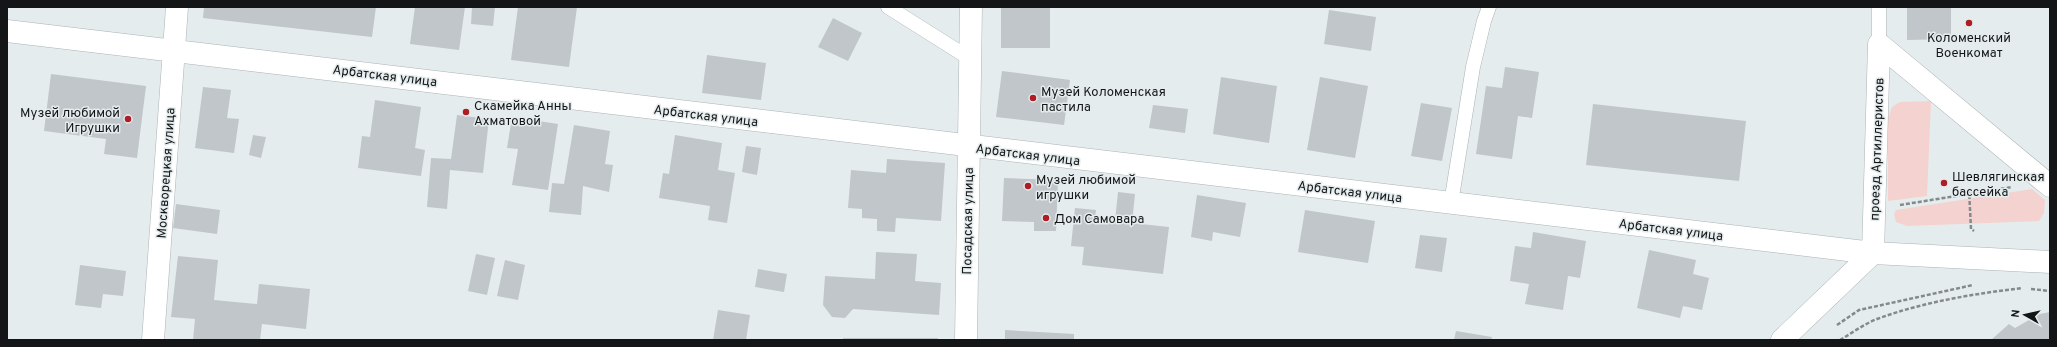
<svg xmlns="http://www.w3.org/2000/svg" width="2057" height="347" font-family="Overpass,sans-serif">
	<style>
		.green { fill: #f4d2cf }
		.building { fill: #c0c6c9 }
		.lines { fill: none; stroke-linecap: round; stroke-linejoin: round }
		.service-casing { stroke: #acb3b5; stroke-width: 15 }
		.minor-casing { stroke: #acb3b5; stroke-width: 23 }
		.path { stroke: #84898a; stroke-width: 2.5; stroke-dasharray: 4 2; stroke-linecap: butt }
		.service { stroke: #fff; stroke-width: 14 }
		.minor { stroke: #fff; stroke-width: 22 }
		.poi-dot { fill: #ae1c24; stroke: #e5ecee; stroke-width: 1.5 }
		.labels { text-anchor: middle; stroke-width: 3; stroke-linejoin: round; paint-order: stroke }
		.poi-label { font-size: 13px; fill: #131516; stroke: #e5ecee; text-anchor: start }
		.street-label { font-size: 13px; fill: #131516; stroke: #e5ecee }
	</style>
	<rect width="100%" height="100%" fill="#e5ecee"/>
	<!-- green -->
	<path class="green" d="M1931,101l-4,95 -39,5v-83l4,-11 8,-5z
		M2032,189l13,11 -1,13 -5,8 -132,5 -11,-4 -2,-8 2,-4z"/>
	<!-- building -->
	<path class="building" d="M204,7h172l-4,30 -169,-19z
		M415,7h50l-6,43 -49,-6z
		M472,7h23l-2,19 -22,-2z
		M518,7h59l-8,60 -58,-7z
		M1001,7h49v41h-49z
		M1907,7h44v32l-44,1z
		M1329,10l47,7 -5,34 -47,-7z
		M833,18l29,15 -14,28 -30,-14z
		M707,55l59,8 -5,37 -59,-7z
		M1505,67l34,5 -7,46 -14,-2 -6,43 -36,-5 10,-68 16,2z
		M1002,71l68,9 -6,45 -68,-8z
		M51,74l95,12 -9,72 -33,-4 2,-15 -62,-8z
		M1221,77l56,9 -8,57 -56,-9z
		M1320,77l48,9 -13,72 -48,-8z
		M203,87l28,3 -4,28 12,1 -5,34 -39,-5z
		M375,100l46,7 -6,41 10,2 -4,26 -63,-8 4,-32 8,1z
		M1421,103l31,5 -10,53 -31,-5z
		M1593,104l153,17 -7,60 -153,-16z
		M1153,105l35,4 -3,24 -36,-5z
		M457,115l32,4 -6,54 -33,-3 -3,39 -20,-2 4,-49 20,1z
		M512,117l46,7 -10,66 -36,-5 6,-36 -11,-1z
		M574,125l36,6 -5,33 8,1 -4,27 -26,-6 -2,29 -32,-3 3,-29 12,1z
		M253,135l13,2 -5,21 -12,-3z
		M675,135l47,8 -4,27 17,3 -8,50 -19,-3 2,-14 -51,-8 4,-25 6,1z
		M746,146l15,2 -4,27 -15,-3z
		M887,159l58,4 -4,58 -45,-3 -1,14 -18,-1v-12l-15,-1v-9l-14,-1 3,-38 35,3z
		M1004,178l54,2 -2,51h-22v-9l-32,-1z
		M1118,192l17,2 -3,29 37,4 -6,47 -81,-9 2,-18 -13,-1 4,-38 21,2 -1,8 20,3z
		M1197,195l49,8 -6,34 -27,-5 -1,9 -21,-4z
		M176,204l44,6 -3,24 -44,-6z
		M1305,210l70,11 -7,42 -70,-11z
		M1533,232l53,9 -6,37 -12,-2 -5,34 -38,-6 4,-20 -19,-3 5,-35 16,2z
		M1420,235l27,3 -5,34 -27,-4z
		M1649,250l47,10 -3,14 16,4 -7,32 -19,-4 -3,12 -43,-10z
		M876,252l41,2 -2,27 26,2 -2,32 -86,-6 -8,9 -13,-1 -9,-12 2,-29 50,3z
		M476,254l19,4 -8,37 -19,-4z
		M178,256l40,4 -4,40 43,4 2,-20 51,5 -4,40 -44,-5 -2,16h-67l2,-21 -24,-2z
		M505,260l20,5 -7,35 -21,-4z
		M80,265l46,6 -3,25 -20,-2 -2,14 -26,-3z
		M758,269l29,5 -3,18 -29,-5z
		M718,310l32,5 -4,25h-33z
		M2050,312v28h-59l18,-16 6,4 25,-14z
		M1005,330l69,4v6h-69z
		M1456,331l36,6 -1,3h-37z
		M843,338h95l-1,2h-94z"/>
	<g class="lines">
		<defs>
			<path id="service" d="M888,7l81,51
				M1879,44v-37
				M1451,203l22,-136 11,-46 5,-14"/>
			<path id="minor" d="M7,31l1866,222 177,9
				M1879,44l171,142
				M1873,253l6,-209
				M153,340l24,-333
				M966,340l5,-333
				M1782,340l91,-87"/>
		</defs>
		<!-- service casing -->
		<use href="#service" class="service-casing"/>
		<!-- minor casing -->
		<use href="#minor" class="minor-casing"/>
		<!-- path -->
		<path class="path" d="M1969,189l2,40 3,2
			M1900,205l112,-18
			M2031,289l19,2
			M1837,325l22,-15 114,-25
			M1840,340c12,-7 24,-16 37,-21 46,-17 96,-25 145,-31"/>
		<!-- service -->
		<use href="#service" class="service"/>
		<!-- minor -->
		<use href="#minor" class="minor"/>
	</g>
	<!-- markers -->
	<g class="poi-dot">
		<circle cx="1969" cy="23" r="4"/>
		<circle cx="1033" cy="98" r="4"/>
		<circle cx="466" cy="112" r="4"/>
		<circle cx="128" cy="119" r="4"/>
		<circle cx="1944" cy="183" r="4"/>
		<circle cx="1028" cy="186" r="4"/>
		<circle cx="1046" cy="218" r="4"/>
	</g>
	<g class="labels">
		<!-- poi labels -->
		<g class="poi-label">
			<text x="1969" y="42" text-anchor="middle">Коломенский<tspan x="1969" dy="15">Военкомат</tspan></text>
			<text x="1041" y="96">Музей Коломенская<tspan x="1041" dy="15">пастила</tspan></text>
			<text x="474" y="110">Скамейка Анны<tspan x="474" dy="15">Ахматовой</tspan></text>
			<text x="120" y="117" text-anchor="end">Музей любимой<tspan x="120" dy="15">Игрушки</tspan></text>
			<text x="1952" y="181">Шевлягинская<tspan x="1952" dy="15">бассейка</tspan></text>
			<text x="1036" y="184">Музей любимой<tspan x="1036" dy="15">игрушки</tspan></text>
			<text x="1054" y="223">Дом Самовара</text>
		</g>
		<!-- street labels -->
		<g class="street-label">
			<text transform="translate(385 75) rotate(7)" y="5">Арбатская улица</text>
			<text transform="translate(706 115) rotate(7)" y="5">Арбатская улица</text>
			<text transform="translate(1876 149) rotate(-88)" y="5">проезд Артиллеристов</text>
			<text transform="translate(1028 154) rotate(7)" y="5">Арбатская улица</text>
			<text transform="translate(165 173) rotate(-86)" y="5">Москворецкая улица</text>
			<text transform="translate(1350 191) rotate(7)" y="5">Арбатская улица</text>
			<text transform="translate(967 221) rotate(-89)" y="5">Посадская улица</text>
			<text transform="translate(1671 229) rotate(7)" y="5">Арбатская улица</text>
		</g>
	</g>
	<!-- border -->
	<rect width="2057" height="347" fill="none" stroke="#131516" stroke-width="16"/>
	<!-- north arrow -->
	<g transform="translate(2025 315) rotate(278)" stroke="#e5ecee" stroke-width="3" paint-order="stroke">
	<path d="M0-3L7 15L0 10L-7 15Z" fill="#131516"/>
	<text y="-6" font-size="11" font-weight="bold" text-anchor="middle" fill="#131516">N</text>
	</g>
</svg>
